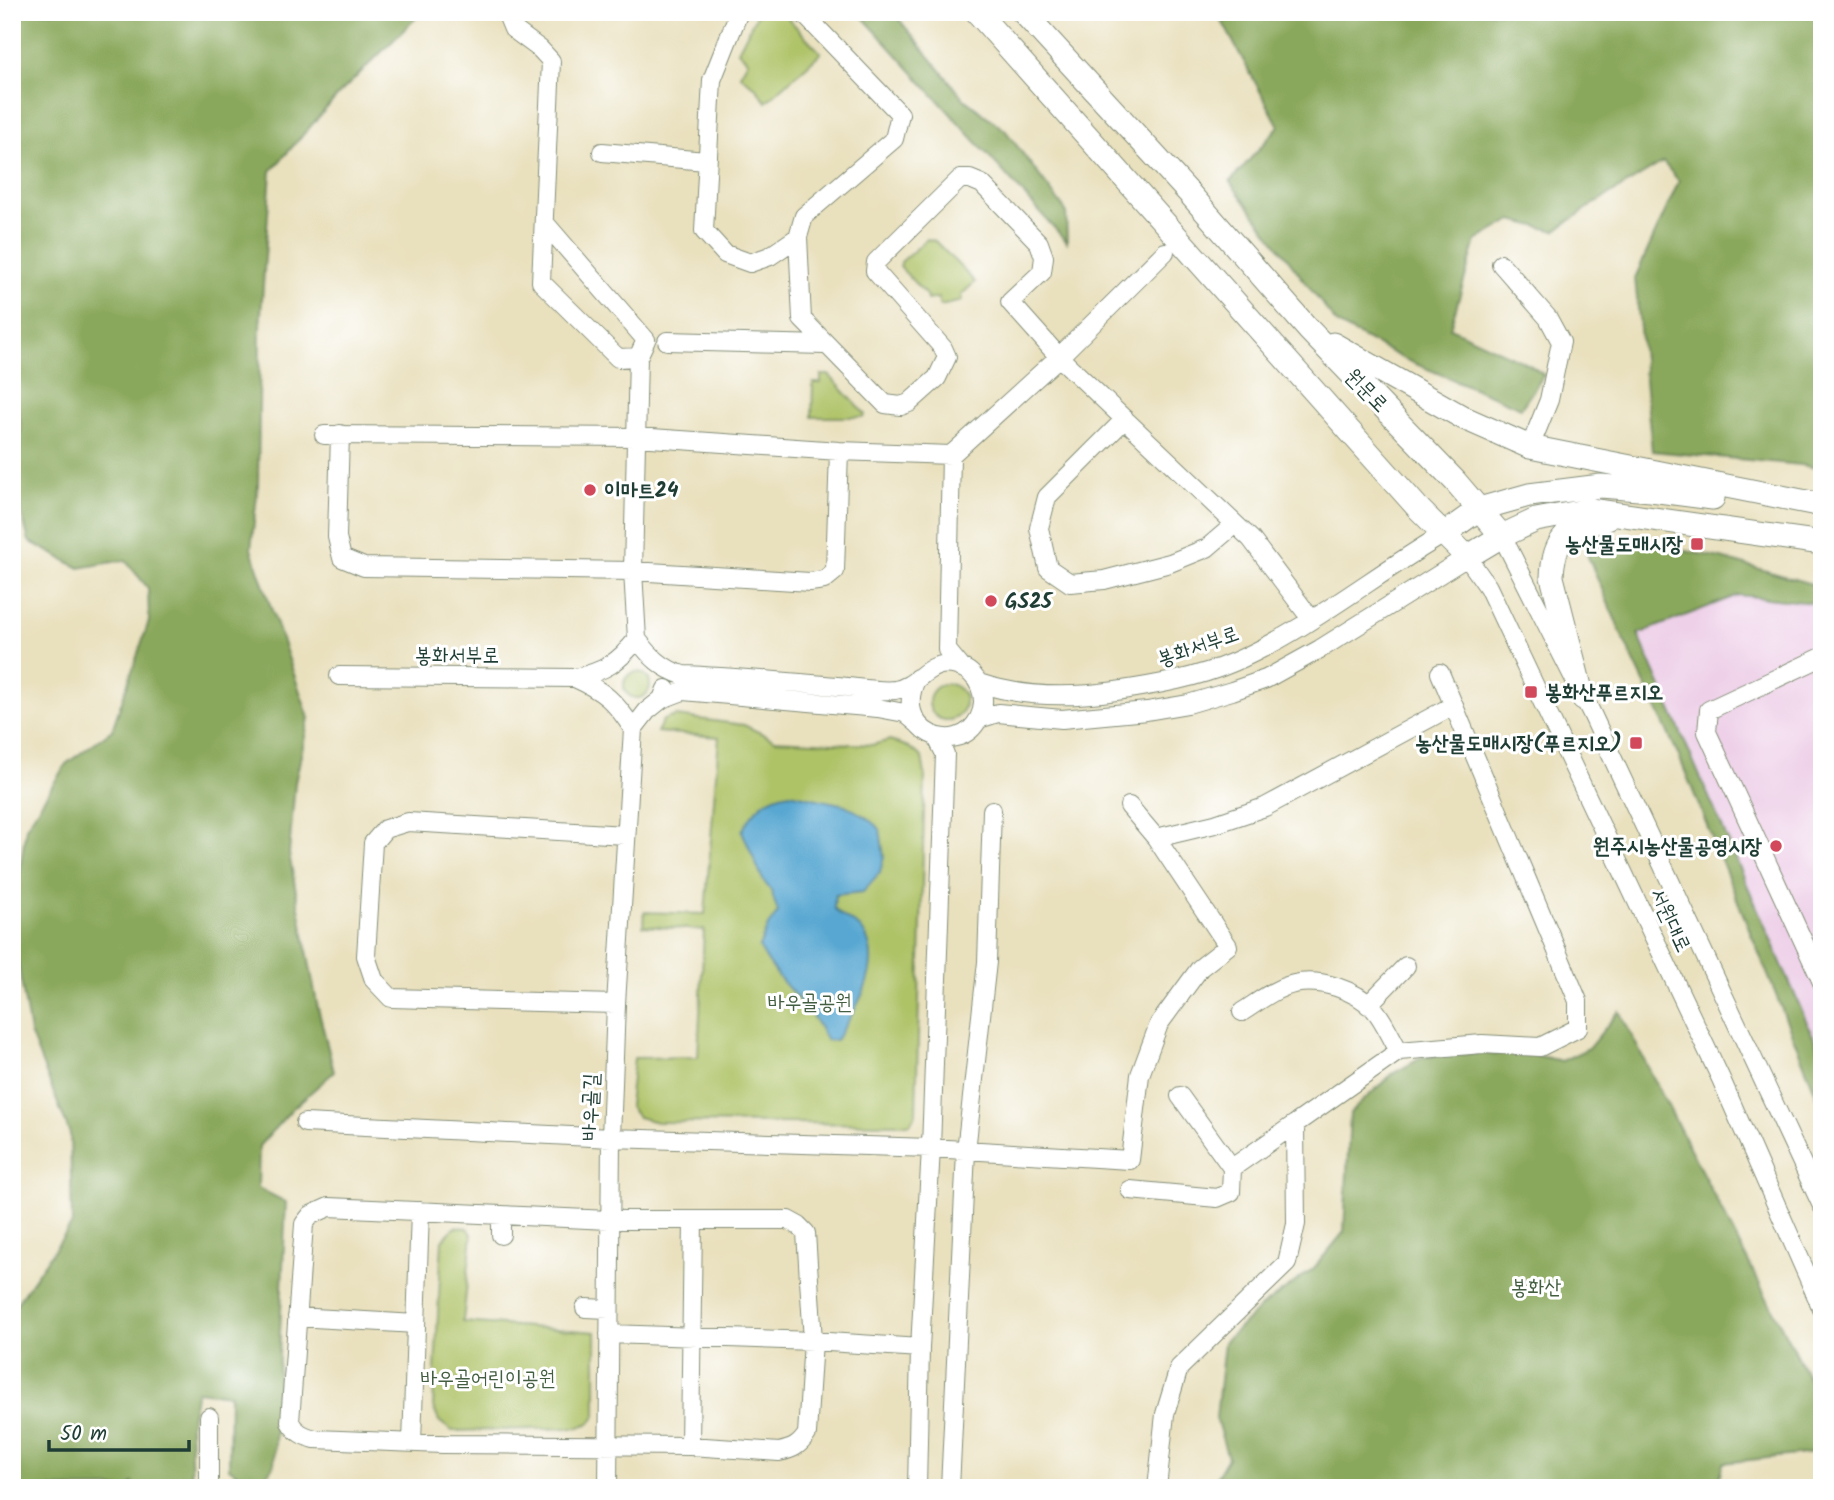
<svg xmlns="http://www.w3.org/2000/svg" width="1834" height="1500" font-family="Kalam,'Poor Story',sans-serif">
	<style>
		.built { fill: #eed0e8 }
		.green { fill: #aec266; stroke: #66804d; stroke-width: 2 }
		.forest { fill: #8aa85b; stroke: #547248; stroke-width: 2 }
		.water { fill: #59a7d2; stroke: #3c7283; stroke-width: 2 }
		.lines { fill: none; stroke-linecap: round; stroke-linejoin: round }
		.minor-casing { stroke: #848e78; stroke-width: 20 }
		.major-casing { stroke: #848e78; stroke-width: 25 }
		.minor { stroke: #fff; stroke-width: 18 }
		.major { stroke: #fff; stroke-width: 23 }
		.poi-dot { fill: #d1495b; stroke: #fff; stroke-width: 2.5 }
		.labels { text-anchor: middle; stroke-width: 6; stroke-linejoin: round; paint-order: stroke }
		.street-label { font-size: 21px; fill: #1f3d34; stroke: #fff }
		.poi-label { font-size: 21px; font-weight: bold; fill: #1f3d34; stroke: #fff; text-anchor: start }
		.park-label { font-size: 21px; fill: #435e40; stroke: #fff }
	</style>
	<rect width="100%" height="100%" fill="#fff"/>
	<filter id="ink" filterUnits="userSpaceOnUse"><feTurbulence type="fractalNoise" baseFrequency=".0143" numOctaves="2"/><feDisplacementMap in="SourceGraphic" scale="14" xChannelSelector="R" yChannelSelector="G"/><feConvolveMatrix kernelMatrix="1 2 1 2 8 2 1 2 1" color-interpolation-filters="sRGB"/></filter>
	<filter id="wash" filterUnits="userSpaceOnUse"><feTurbulence type="fractalNoise" baseFrequency=".00686" numOctaves="4" result="noise"/><feDisplacementMap in="SourceGraphic" scale="28" xChannelSelector="R" yChannelSelector="G"/><feGaussianBlur stdDeviation="1.57" result="paint"/><feColorMatrix in="noise" values="0 0 0 0 0 0 0 0 0 0 0 0 0 0 0 0 0 1.4 0 .05"/><feComposite in="paint" operator="in"/></filter>
	<g filter="url(#wash)">
		<rect width="100%" height="100%" fill="#e9e0bd"/>
		<!-- built -->
		<path class="built" d="M1738,595l84,9v453l-184,-423z"/>
		<!-- green -->
		<path class="green" d="M758,12h24l39,41 -55,49 -10,-14 -16,-13 8,-14 -10,-10z
			M927,239l8,2 40,41 -14,13 1,6 -22,5 -2,-8 -11,2 -1,-5 -26,-28 1,-5z
			M821,375h8l36,39 -1,3h-52l1,-34h8z
			M624 685a13 13 0 1 1 26 0a13 13 0 1 1-26 0Z
			M929 702a18 18 0 1 1 36 0a18 18 0 1 1-36 0Z
			M676,716l68,9 31,15 97,5 18,-5 18,7 14,10 3,17 -9,339 -6,11 -253,-2 -19,-5 -9,-11 5,-48 64,-1 6,-127 -61,-4 1,-14 61,2 14,-177 -62,-5 6,-12z
			M455,1227l12,1 5,6 -9,88 133,10v84l-6,7 -14,5 -124,3 -13,-10 -6,-14 9,-167z"/>
		<!-- forest -->
		<path class="forest" d="M12,12h410l-83,82 -68,77 -11,158 -2,157 -7,63 58,169 -14,65 -6,71 28,150 17,68 -41,36 -34,38 -1,42 28,14 -12,263 -17,23 -28,-20 1,-73 -33,-4 -7,34 2,63h-58l-1,-5 -4,5h-117v-178l60,-86 -2,-90 -40,-101 -18,-105 14,-101 40,-63 46,-34 37,-109 -1,-33 -23,-28 -46,8 -50,-27 -13,-48 5,-66 -9,-49z
			M858,12h35l71,87 41,31 61,81 1,31z
			M1217,12h605v457l-21,-4 -149,-14 -17,-173 44,-97 -16,-19 -72,44 -36,25 -43,-11 -36,21 -26,87 80,37 14,10 -23,33 -117,-49 -67,-35 -107,-142 49,-56z
			M1616,540l50,7 55,11 101,29v17l-84,-9 -100,39 184,423v51l-144,-354 -54,-114 -38,-88z
			M1619,1011l203,394v47l-99,11 -7,25h-506l18,-30 -12,-40 8,-76 36,-34 54,-40 30,-36 6,-119 42,-39 31,-17 52,-4 60,2 27,6 27,-13z"/>
		<!-- water -->
		<path class="water" d="M790,793l55,12 21,12 14,12 4,28 -4,15 -17,20 -28,3 -1,13c9,13 23,13 29,23 23,34 -8,80 -27,109h-9c-7,-10 -12,-23 -21,-32 -20,-23 -32,-34 -47,-61l9,-21 10,-14 -7,-21 -8,-11 -21,-49c13,-23 22,-34 48,-38z"/>
	</g>
	<g filter="url(#ink)">
		<g class="lines">
			<defs>
				<path id="minor" d="M506,12l7,17 27,20 11,12 -10,221 77,76 20,-1
					M739,12l-27,68 -8,151 21,23 25,9 20,-7 28,-19
					M802,12l98,102 -6,25 -90,77 -6,21 4,82 83,85 16,2 8,-3 28,-25 10,-21 -4,-9 -68,-77 1,-9 84,-83h10l12,5 57,59 5,14 -2,15 -32,30 49,55 192,182 60,80
					M602,152l104,9
					M545,223l101,117 -8,17 -5,214 4,68
					M1501,264l47,54 13,24 -12,58 -19,47
					M667,341l159,4
					M1125,419l-78,78 -8,31 9,40 22,15 34,-3 66,-17 37,-15 28,-24
					M340,434l-3,103 5,21 22,9 269,4 177,11 14,-2 11,-9 4,-120
					M324,435l313,2 202,14 112,4 108,-98 106,-105
					M951,455l-4,195 14,17
					M1502,536l89,176 231,494
					M637,639c13,17 25,30 46,36 51,2 103,7 154,11 17,1 42,6 58,4 25,-4 32,-32 62,-24 22,6 32,32 22,52 -21,42 -89,13 -62,-40
					M1822,657l-113,53 -2,22 115,250
					M339,676l236,2c30,-7 43,-15 62,-39
					M575,678c29,13 41,24 58,51
					M979,683c45,15 90,15 137,8 40,-6 81,-13 118,-29 75,-33 140,-87 210,-128
					M662,699l21,-8 195,17 27,5 12,10
					M979,719l19,-6 64,6 85,-8 41,-7 44,-13 34,-12 54,-30 147,-92 21,30 233,492 101,230
					M633,729l14,-18 15,-12 4,-10
					M1156,838l59,-14 50,-17 189,-102
					M616,1004l-225,-6 -17,-18 -8,-24 7,-113 12,-14 23,-7 217,13
					M1368,1005l38,-39
					M1242,1012c16,-10 33,-24 52,-28 27,-6 61,6 80,25 10,11 17,29 25,42
					M1180,1096l52,72 63,-44
					M305,1123l306,15 320,10 199,12 10,-85 19,-51 41,-56 28,-22 -72,-108 -27,-32
					M1130,1190l87,8 14,-6 1,-24
					M329,1207l280,13h179l11,6 7,7 7,108 -6,93c-8,12 -14,15 -28,18l-89,-6 -247,-2 -128,-5c-11,-3 -19,-6 -25,-17l14,-198 7,-9z
					M501,1235v-20
					M585,1308l24,1
					M297,1317l119,7
					M609,1334l204,7 107,7
					M209,1417v71
					M412,1443l8,-232
					M690,1446l3,-226
					M608,1488l3,-350 5,-134 17,-275
					M917,1488l3,-140 11,-200 14,-394 -9,-18
					M950,1488l16,-337 21,-189 5,-152
					M1157,1488l8,-74 14,-46 108,-105 9,-39 -1,-100 104,-73 83,-7 58,3 38,-19v-27l-138,-328"/>
				<path id="major" d="M977,12l441,496 49,49 35,-21 34,-16 54,-10 232,33
					M1023,12l167,182 119,136 146,151 47,55
					M1333,344l131,74 66,29 292,58
					M1444,534l35,-25 50,-14 72,-9 50,4 62,8
					M1583,698l-31,-121c1,-38 17,-52 53,-57"/>
			</defs>
			<!-- minor casing -->
			<use href="#minor" class="minor-casing"/>
			<!-- major casing -->
			<use href="#major" class="major-casing"/>
			<!-- minor -->
			<use href="#minor" class="minor"/>
			<!-- major -->
			<use href="#major" class="major"/>
		</g>
	</g>
	<!-- markers -->
	<g class="poi-dot">
		<circle cx="590" cy="490" r="7"/>
		<rect x="1690" y="537" width="14" height="14" rx="3.5"/>
		<circle cx="991" cy="601" r="7"/>
		<rect x="1524" y="685" width="14" height="14" rx="3.5"/>
		<rect x="1629" y="736" width="14" height="14" rx="3.5"/>
		<circle cx="1776" cy="846" r="7"/>
	</g>
	<g class="labels">
		<!-- street labels -->
		<g class="street-label">
			<text transform="translate(1367 390) rotate(46)" y="7">원문로</text>
			<text transform="translate(1198 646) rotate(-19)" y="7">봉화서부로</text>
			<text x="457" y="662">봉화서부로</text>
			<text transform="translate(1671 920) rotate(65)" y="7">서원대로</text>
			<text transform="translate(590 1107) rotate(-88)" y="7">바우골길</text>
		</g>
		<!-- poi labels -->
		<g class="poi-label">
			<text x="604" y="497">이마트24</text>
			<text x="1683" y="551" text-anchor="end">농산물도매시장</text>
			<text x="1005" y="608">GS25</text>
			<text x="1545" y="699">봉화산푸르지오</text>
			<text x="1622" y="750" text-anchor="end">농산물도매시장(푸르지오)</text>
			<text x="1762" y="853" text-anchor="end">원주시농산물공영시장</text>
		</g>
		<!-- park labels -->
		<g class="park-label">
			<text x="810" y="1009">바우골공원</text>
			<text x="1536" y="1294">봉화산</text>
			<text x="488" y="1385">바우골어린이공원</text>
		</g>
	</g>
	<!-- margin -->
	<rect width="1834" height="1500" fill="none" stroke="#fff" stroke-width="42"/>
	<!-- scale -->
	<path d="M49 1440v10h140v-10" fill="none" stroke="#1f3d34" stroke-width="3.5"/>
	<text x="60" y="1440" font-size="21" fill="#1f3d34" stroke="#ffffff" stroke-width="5" paint-order="stroke">50 m</text>
</svg>
